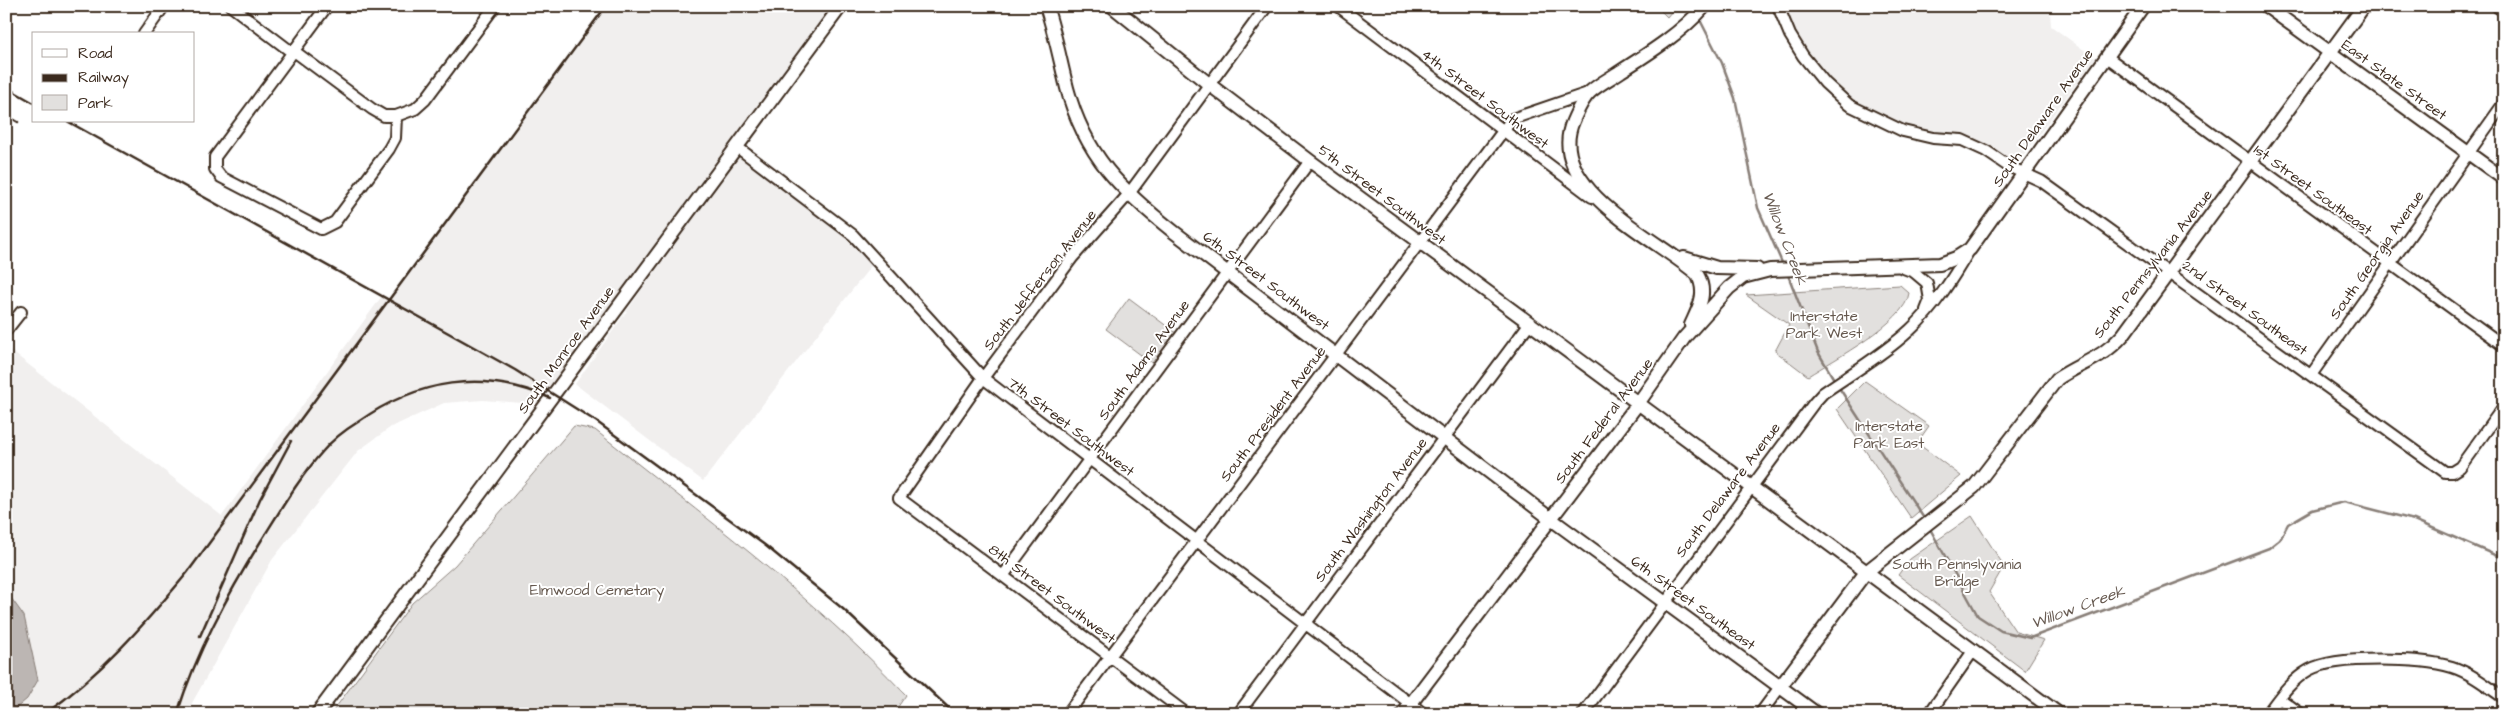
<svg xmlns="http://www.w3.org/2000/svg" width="2510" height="720" font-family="'Architects Daughter',sans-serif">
	<rect width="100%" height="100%" fill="#fff"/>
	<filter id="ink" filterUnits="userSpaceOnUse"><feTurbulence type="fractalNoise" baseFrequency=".02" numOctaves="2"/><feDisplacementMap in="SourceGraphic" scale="10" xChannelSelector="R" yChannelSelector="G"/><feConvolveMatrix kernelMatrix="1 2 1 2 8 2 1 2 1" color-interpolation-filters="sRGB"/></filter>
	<g filter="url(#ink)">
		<path fill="#f1efee" d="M606,6H833L555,385L537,404L483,400L444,403L391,427L358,451L272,560L192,703L189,714H6V347L222,516L382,296L389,299Z
			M1779,6H2041L2050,12L2051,26L2095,58L2016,166L1986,151L1933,138L1849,105L1803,56Z
			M737,156L843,233L874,262L703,481L575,384Z"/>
		<path fill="#e2e0de" stroke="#8e857e" d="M1656,6H1676L1667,17Z
			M1900,285L1909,293C1906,322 1833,360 1808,376L1775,351L1789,325L1746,295Z
			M1129,298L1180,336L1157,367L1106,329Z
			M1865,381L1929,426L1917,443L1961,476L1911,518L1837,409Z
			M574,426L595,430C702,515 812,596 906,695L893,714H331L412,603L455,565Z
			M1972,516L2004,566L1989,592L2016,632L2044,640L2025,671L1898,575L1910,559Z"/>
		<path fill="#bcb6b3" stroke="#887e77" d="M6,591L24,616L38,680L27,699L9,714H6Z"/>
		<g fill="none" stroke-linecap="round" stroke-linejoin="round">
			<path stroke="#887e77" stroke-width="2.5" d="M1699,18L1722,63L1735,98L1758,208L1783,265
				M1788,275L1818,352L1835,381
				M1838,386L1925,520
				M1929,527L1978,616L2001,631L2030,638L2269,548L2280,539L2288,524L2312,510L2344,502L2414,520L2504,559"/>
			<defs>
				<path id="minor" d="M231,6L293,53
					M327,6L215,157V169L221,177L321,229L335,222L389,149L395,138L396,116L415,109L425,100L495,6
					M1338,6L1592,197
					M1778,6L1790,35L1803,56L1825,83L1849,105L1903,131L1933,138L1962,140L1986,151L2008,166L2041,181L2445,472H2452L2460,467L2504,406
					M144,34L164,6
					M294,51L372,109L384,116H396
					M2107,57L2504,346
					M737,147L853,235L983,378L1424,714
					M1901,267L1914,272L1927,283L1930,300L1926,310
					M6,331L21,312
					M2311,375L2504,103
					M1003,576L1310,161
					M2279,698L2301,714
					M1067,714L1512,119L1588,93
					M1187,714L899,498L983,378L1072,258L1128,195L1267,6
					M1238,714L1529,324
					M1583,714L1814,403L1823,393C1852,373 1884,354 1910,330C1935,307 1953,278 1970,249
					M1760,714L1780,687
					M1929,714L1973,651
					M2267,714C2279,698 2291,680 2309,670C2336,655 2422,658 2452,667C2471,673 2487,686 2504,698"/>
				<path id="major" d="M1046,6C1055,33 1060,60 1067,88C1085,156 1121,190 1174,232L1551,519L1817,714
					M1112,6L1210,85L1310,161L2059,714
					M2266,6L2504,179
					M2498,6L2504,10
					M1684,258L1717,268L1757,269
					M1691,325C1699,307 1708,293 1697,274C1658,239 1544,188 1573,121C1577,112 1582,99 1590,92C1599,84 1611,78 1621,71C1651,52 1681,33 1705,6
					M1780,687L1866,572L1974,487L2057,379C2082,362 2102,359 2123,335L2364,6
					M317,714L841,6
					M1403,714L1637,405L1684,338L1729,288L1743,277L1770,270L1940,264L1956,258L1970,249L2143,6"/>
			</defs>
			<use href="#minor" stroke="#3b2a1e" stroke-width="14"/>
			<use href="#major" stroke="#3b2a1e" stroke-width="16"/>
			<use href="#minor" stroke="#fff" stroke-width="10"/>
			<use href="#major" stroke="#fff" stroke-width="12"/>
			<path stroke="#3b2a1e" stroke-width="2.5" d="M6,87L34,103
				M6,115L18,122
				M67,121L515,370L597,422L766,546L843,609L955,714
				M200,636L260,499L291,441
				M45,714C100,675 144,625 187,573L606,6
				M177,714C197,651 227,596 261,541C280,511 299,478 323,451C333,439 345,430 358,422C417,380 483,369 550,398"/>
		</g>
	</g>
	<g text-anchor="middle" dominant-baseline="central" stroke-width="4" stroke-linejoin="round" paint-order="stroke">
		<g font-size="15" fill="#3b2a1e" stroke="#fff">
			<text transform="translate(2394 80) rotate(36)">East State Street</text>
			<text transform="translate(1485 99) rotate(37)">4th Street Southwest</text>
			<text transform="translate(2043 118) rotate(-55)">South Delaware Avenue</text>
			<text transform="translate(2313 190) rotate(36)">1st Street Southeast</text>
			<text transform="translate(1382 195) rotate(37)">5th Street Southwest</text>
			<text transform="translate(2377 255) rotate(-55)">South Georgia Avenue</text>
			<text transform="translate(2153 264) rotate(-52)">South Pennsylvania Avenue</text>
			<text transform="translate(1040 280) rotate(-52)">South Jefferson Avenue</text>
			<text transform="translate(1266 281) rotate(37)">6th Street Southwest</text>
			<text transform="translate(2245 308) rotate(36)">2nd Street Southeast</text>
			<text transform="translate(566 350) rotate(-54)">South Monroe Avenue</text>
			<text transform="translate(1144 360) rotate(-54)">South Adams Avenue</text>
			<text transform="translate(1273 414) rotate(-53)">South President Avenue</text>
			<text transform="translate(1604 421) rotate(-53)">South Federal Avenue</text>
			<text transform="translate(1071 427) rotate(37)">7th Street Southwest</text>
			<text transform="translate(1728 490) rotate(-53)">South Delaware Avenue</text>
			<text transform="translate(1371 510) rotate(-53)">South Washington Avenue</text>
			<text transform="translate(1052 594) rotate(37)">8th Street Southwest</text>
			<text transform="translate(1693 603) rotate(36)">6th Street Southeast</text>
		</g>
		<g font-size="15" fill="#65584e" stroke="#fff">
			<text x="1824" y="316">Interstate<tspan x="1824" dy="17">Park West</tspan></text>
			<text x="1889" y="426">Interstate<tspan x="1889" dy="17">Park East</tspan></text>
			<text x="1957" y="564">South Pennslyvania<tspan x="1957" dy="17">Bridge</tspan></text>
			<text x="597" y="590">Elmwood Cemetary</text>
		</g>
		<g font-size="16" font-style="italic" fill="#685b52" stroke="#fff">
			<text transform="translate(1785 238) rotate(69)">Willow Creek</text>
			<text transform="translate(2078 607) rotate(-20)">Willow Creek</text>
		</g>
	</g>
	<rect width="2510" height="720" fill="none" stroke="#fff" stroke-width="25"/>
	<rect x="12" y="12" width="2485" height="695" fill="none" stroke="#3b2a1e" stroke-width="2" filter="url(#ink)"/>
	<rect x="32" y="32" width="162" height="90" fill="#ffffff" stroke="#b1aaa5"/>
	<rect x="42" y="49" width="25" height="8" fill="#ffffff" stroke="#b1aaa5"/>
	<text x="78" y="58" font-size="15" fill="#3b2a1e">Road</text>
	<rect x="42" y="74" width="25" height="8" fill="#3b2a1e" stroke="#b1aaa5"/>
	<text x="78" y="82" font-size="15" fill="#3b2a1e">Railway</text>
	<rect x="42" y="95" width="25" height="15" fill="#e2e0de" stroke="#b1aaa5"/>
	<text x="78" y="108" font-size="15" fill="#3b2a1e">Park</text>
</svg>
